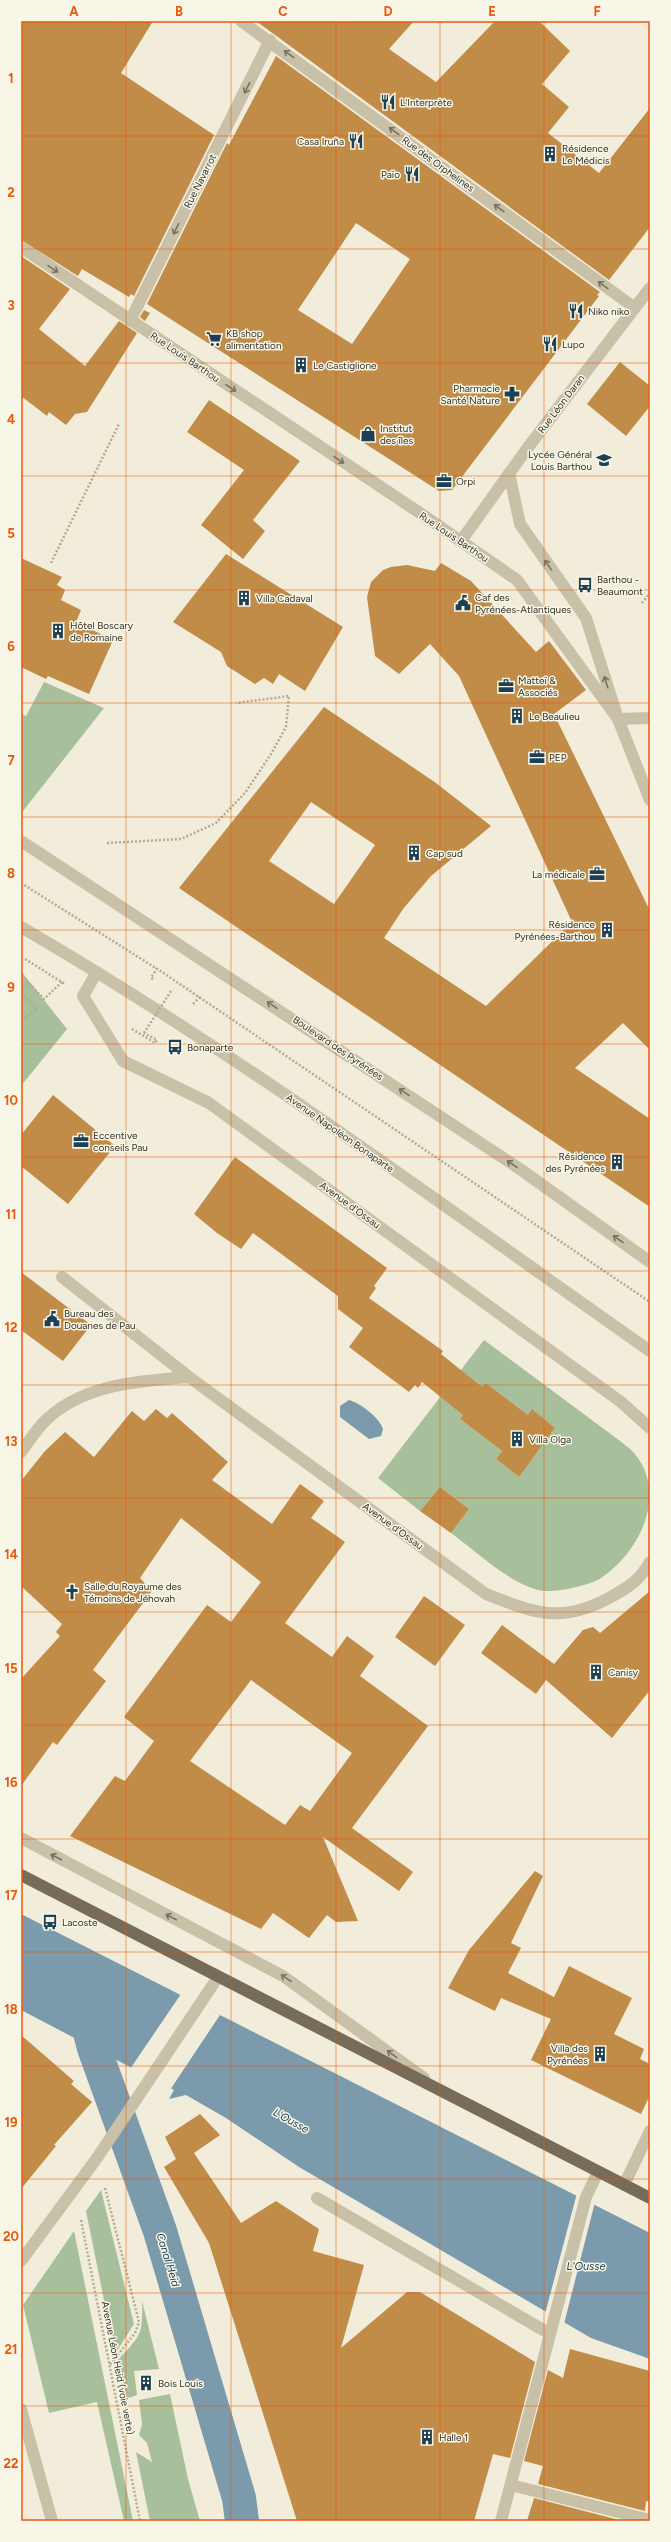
<svg xmlns="http://www.w3.org/2000/svg" width="671" height="2542" font-family="Figtree,sans-serif">
	<rect width="100%" height="100%" fill="#f1edda"/>
	<path fill="#a8bf9b" fill-rule="evenodd" d="M44,682L104,708L23,811L21,810V714L26,716Z
		M21,971L67,1029L21,1086Z
		M484,1340L616,1438C622,1443 629,1447 634,1453C669,1494 639,1553 601,1578C591,1585 558,1592 545,1591C515,1589 476,1551 451,1533L469,1509L440,1487L420,1511L378,1478ZM486,1383L528,1415L533,1410L555,1428L519,1477L496,1459L502,1451L460,1419Z
		M101,2190L134,2324L115,2354L86,2211Z
		M74,2231L133,2521H124L97,2402L49,2413L23,2305Z
		M142,2301L159,2369L134,2371L137,2395L126,2399L118,2360C141,2335 143,2335 142,2301Z
		M170,2394L188,2479L200,2521H150L136,2452L152,2462L147,2443L139,2435L142,2424L139,2400Z"/>
	<path fill="#7b9bac" d="M349,1400C360,1403 380,1418 383,1429L381,1436L369,1439L340,1417V1406Z
		M21,1914L650,2233V2359L591,2338L299,2167L226,2118L186,2095L169,2099L174,2090L21,2010Z"/>
	<path fill="#f1edda" d="M181,1994L220,2015L170,2090L130,2069Z
		M577,2193L595,2202L564,2324L545,2314Z"/>
	<g fill="none" stroke-linecap="round" stroke-linejoin="round">
		<path stroke="#7b9bac" stroke-width="34" d="M82,2002L94,2048L160,2231L239,2498L242,2521"/>
	</g>
	<path fill="#c18b48" fill-rule="evenodd" d="M21,21H153L121,73L214,135L134,296L131,294L129,297L82,269L78,276L21,240Z
		M256,21H414L389,49L436,82L495,21H539L570,51L542,84L569,107L548,133L599,173L650,108V227L609,280Z
		M276,56L600,292L597,295L599,296L452,490L439,491L147,304L227,143L229,145ZM356,223L410,259L352,344L298,310Z
		M21,256L70,289L39,329L85,366L119,321L137,333L87,412L75,414L66,425L49,412L47,416L21,396Z
		M144,310L150,313L145,321L140,317Z
		M620,362L650,386V406L626,436L587,404Z
		M209,400L300,461L253,520L265,531L243,559L201,525L244,470L187,432Z
		M226,554L343,627L305,691L279,674L273,684L264,678L255,684L227,666L221,652L173,622Z
		M21,558L62,577L57,585L65,590L61,600L81,610L76,622L113,640L89,694L48,676L46,679L21,667Z
		M441,563L471,581L536,652L549,641L586,690L554,714L650,911V1050L623,1023L575,1068L650,1119V1207L179,888L324,707L436,783L491,826L431,876L403,909L384,938L486,1006L572,922L459,676L430,644L399,674L375,656L367,597L371,582L383,570L391,567L407,565L435,571ZM311,802L375,845L334,904L269,861Z
		M53,1095L115,1146L68,1204L21,1166V1135Z
		M235,1157L387,1268L374,1286L376,1288L369,1298L443,1351L441,1354L482,1387L486,1383L528,1415L532,1409L555,1428L519,1477L496,1459L502,1451L460,1419L463,1415L422,1382L418,1388L415,1385L409,1392L349,1347L363,1328L338,1309V1296L253,1233L241,1249L217,1233L194,1214Z
		M21,1272L91,1325L63,1361L21,1330Z
		M156,1409L167,1418L172,1413L228,1462L212,1480L272,1524L300,1484L324,1501L311,1518L345,1542L285,1623L332,1657L347,1636L374,1656L360,1676L428,1726L352,1828L413,1872L399,1891L323,1837L358,1921L336,1922L327,1915L309,1938L273,1913L261,1929L70,1836L115,1776L125,1781L154,1741L124,1717L207,1605L231,1622L261,1582L181,1518L140,1578L152,1591L93,1670L106,1681L57,1745L53,1742L21,1786V1679L60,1636L56,1632L62,1624L21,1586V1481L45,1451L65,1432L94,1457L132,1411L144,1421ZM251,1680L352,1753L310,1811L300,1805L285,1825L190,1761Z
		M440,1487L469,1509L451,1533L420,1511Z
		M650,1591V1690L612,1738L546,1680L536,1694L481,1653L502,1625L554,1664L583,1630L593,1627L600,1633Z
		M424,1596L465,1625L435,1666L395,1637Z
		M535,1871L543,1876L511,1943L521,1948L508,1973L554,1997L569,1966L632,1998L614,2034L644,2049L640,2059L650,2064V2095L641,2114L531,2060L551,2019L501,1998L495,2011L448,1988L469,1950Z
		M21,2035L74,2081L71,2084L92,2102L54,2145L56,2146L21,2189Z
		M200,2114L220,2135L194,2153L241,2223L276,2201L319,2229L313,2251L364,2265L341,2348L407,2292H420L535,2362L510,2458L493,2454L474,2521H297L209,2243L164,2167L176,2159L165,2137Z
		M570,2349L650,2371V2502L646,2501L645,2511L538,2484L543,2466L524,2461L548,2370L563,2378Z
		M534,2498L623,2521H527Z"/>
	<g fill="none" stroke-linecap="round" stroke-linejoin="round">
		<path stroke="#b4ab91" stroke-width="2.5" stroke-dasharray="2 2" stroke-linecap="butt" d="M51,563L119,424
			M642,603L650,593
			M107,843L181,839L216,823L245,793L271,754L286,727L289,696L236,703
			M21,883L162,972L650,1302
			M25,959L65,984
			M153,979L151,978L157,968
			M21,989L28,982L44,999L62,982
			M21,993L37,1009L21,1020
			M193,1004L200,997
			M132,1029L155,1043L157,1040L144,1033
			M105,2188L139,2322L135,2333L109,2366
			M81,2220L140,2521"/>
		<path stroke="#c8c0a7" stroke-width="12" d="M241,21L635,308
			M21,247L426,517L517,580L618,719
			M130,321L270,40
			M509,473L520,524L586,618L618,719L650,800
			M461,541L526,450L650,288
			M618,719L650,718
			M21,841L520,1169L650,1262
			M21,927C240,1054 443,1206 650,1351
			M97,972L83,996L123,1061L209,1103L621,1402L650,1428
			M62,1277L189,1377
			M21,1452C28,1442 35,1432 43,1423C80,1384 139,1381 189,1377L486,1594C534,1613 561,1624 609,1598C629,1587 639,1581 650,1562
			M21,1838L283,1976L424,2078
			M624,2185L650,2131
			M317,2198L550,2334
			M21,2261L97,2158L218,1977
			M21,2409L52,2521
			M511,2485L650,2520
			M501,2521L586,2197L598,2172"/>
		<path stroke="#766c59" stroke-width="12" d="M21,1875L650,2198"/>
		<path stroke="#b4ab91" stroke-width="2.5" stroke-dasharray="2 2" stroke-linecap="butt" d="M144,1033L171,991"/>
	</g>
	<defs><path id="oneway-shaft" d="M-6 0H5M1.5-3L5.5 0L1.5 3" fill="none" stroke-width="1.6" stroke-linecap="round" stroke-linejoin="round"/></defs>
	<g stroke="#777161">
		<use href="#oneway-shaft" transform="translate(289 54) rotate(-144)"/>
		<use href="#oneway-shaft" transform="translate(247 88) rotate(117)"/>
		<use href="#oneway-shaft" transform="translate(394 131) rotate(-144)"/>
		<use href="#oneway-shaft" transform="translate(499 208) rotate(-144)"/>
		<use href="#oneway-shaft" transform="translate(176 229) rotate(117)"/>
		<use href="#oneway-shaft" transform="translate(53 269) rotate(34)"/>
		<use href="#oneway-shaft" transform="translate(603 285) rotate(-144)"/>
		<use href="#oneway-shaft" transform="translate(231 388) rotate(34)"/>
		<use href="#oneway-shaft" transform="translate(339 460) rotate(34)"/>
		<use href="#oneway-shaft" transform="translate(548 565) rotate(-125)"/>
		<use href="#oneway-shaft" transform="translate(606 682) rotate(-108)"/>
		<use href="#oneway-shaft" transform="translate(272 1005) rotate(-146)"/>
		<use href="#oneway-shaft" transform="translate(404 1092) rotate(-146)"/>
		<use href="#oneway-shaft" transform="translate(512 1164) rotate(-146)"/>
		<use href="#oneway-shaft" transform="translate(618 1239) rotate(-145)"/>
		<use href="#oneway-shaft" transform="translate(56 1857) rotate(-152)"/>
		<use href="#oneway-shaft" transform="translate(171 1917) rotate(-152)"/>
		<use href="#oneway-shaft" transform="translate(286 1978) rotate(-146)"/>
		<use href="#oneway-shaft" transform="translate(392 2054) rotate(-144)"/>
	</g>
	<path fill="none" stroke="#e8590c" stroke-width="1" stroke-opacity="0.55" d="M126,21V2521M231,21V2521M336,21V2521M440,21V2521M544,21V2521M21,136H650M21,249H650M21,363H650M21,476H650M21,590H650M21,703H650M21,817H650M21,930H650M21,1044H650M21,1157H650M21,1271H650M21,1385H650M21,1498H650M21,1612H650M21,1725H650M21,1839H650M21,1952H650M21,2066H650M21,2179H650M21,2293H650M21,2406H650"/>
	<defs>
		<symbol id="restaurant-bare" viewBox="-9 -9 18 18"><path d="M-5-6h1v4h1v-4h1v4h1v-4h1v5L-1.5 .5V6h-2V.5L-5-1ZM5-6V6H3V1.5H1.5Q1.5-4 5-6Z" fill="#1e4055" stroke="#f8f6e7" stroke-width="2.5" paint-order="stroke"/></symbol>
		<symbol id="building-bare" viewBox="-9 -9 18 18"><path d="M-4-6H4V6H1V3H-1V6H-4ZM-2.5-4.3h1.7v1.8h-1.7ZM.8-4.3h1.7v1.8H.8ZM-2.5-1h1.7V.8h-1.7ZM.8-1h1.7V.8H.8Z" fill="#1e4055" stroke="#f8f6e7" stroke-width="2.5" paint-order="stroke"/></symbol>
		<symbol id="supermarket-bare" viewBox="-9 -9 18 18"><path d="M-6-5.5h2.5l.6 2H6L4.5 2H-2.5L-4.4-4H-6ZM-1.5 3.2a1.3 1.3 0 1 0 .1 0ZM3 3.2a1.3 1.3 0 1 0 .1 0Z" fill="#1e4055" stroke="#f8f6e7" stroke-width="2.5" paint-order="stroke"/></symbol>
		<symbol id="pharmacy-bare" viewBox="-9 -9 18 18"><path d="M-2-6h4v4h4v4h-4v4h-4v-4h-4v-4h4Z" fill="#1e4055" stroke="#f8f6e7" stroke-width="2.5" paint-order="stroke"/></symbol>
		<symbol id="shop-bare" viewBox="-9 -9 18 18"><path d="M-5-2.5h2.3a2.7 3.5 0 0 1 5.4 0H5L5.5 6h-11ZM-1.5-2.5h3a1.5 2.3 0 0 0-3 0Z" fill="#1e4055" stroke="#f8f6e7" stroke-width="2.5" paint-order="stroke"/></symbol>
		<symbol id="school-bare" viewBox="-9 -9 18 18"><path d="M0-5L7-2L0 1L-7-2ZM-4 1L0 2.5L4 1V4Q0 6-4 4Z" fill="#1e4055" stroke="#f8f6e7" stroke-width="2.5" paint-order="stroke"/></symbol>
		<symbol id="office-bare" viewBox="-9 -9 18 18"><path d="M-6-3h4V-5.5h4V-3h4V5H-6ZM-1-4.5V-3h2v-1.5ZM-6 0V1H6V0Z" fill="#1e4055" stroke="#f8f6e7" stroke-width="2.5" paint-order="stroke"/></symbol>
		<symbol id="bus-bare" viewBox="-9 -9 18 18"><path d="M-5-6H5V4H4V6H2V4H-2V6H-4V4H-5ZM-3.5-4V0h7V-4ZM-3.5 1.2v1.5H-2V1.2ZM2 1.2v1.5H3.5V1.2Z" fill="#1e4055" stroke="#f8f6e7" stroke-width="2.5" paint-order="stroke"/></symbol>
		<symbol id="civic-bare" viewBox="-9 -9 18 18"><path d="M-.6-6.5H3V-4.5H.6V-3L4-1V1h2V6H-6V1h2V-1L-.6-3ZM-1.2 2.5V6h2.4V2.5Z" fill="#1e4055" stroke="#f8f6e7" stroke-width="2.5" paint-order="stroke"/></symbol>
		<symbol id="church-bare" viewBox="-9 -9 18 18"><path d="M-1.2-6h2.4v3.5h3.3v2.4h-3.3V6h-2.4V-.1h-3.3v-2.4h3.3Z" fill="#1e4055" stroke="#f8f6e7" stroke-width="2.5" paint-order="stroke"/></symbol>
	</defs>
	<g fill-rule="evenodd">
		<use href="#restaurant-bare" x="377" y="91" width="22" height="22"/>
		<use href="#restaurant-bare" x="345" y="130" width="22" height="22"/>
		<use href="#building-bare" x="539" y="143" width="22" height="22"/>
		<use href="#restaurant-bare" x="401" y="163" width="22" height="22"/>
		<use href="#restaurant-bare" x="565" y="300" width="22" height="22"/>
		<use href="#supermarket-bare" x="203" y="328" width="22" height="22"/>
		<use href="#restaurant-bare" x="539" y="333" width="22" height="22"/>
		<use href="#building-bare" x="290" y="354" width="22" height="22"/>
		<use href="#pharmacy-bare" x="501" y="383" width="22" height="22"/>
		<use href="#shop-bare" x="357" y="423" width="22" height="22"/>
		<use href="#school-bare" x="593" y="449" width="22" height="22"/>
		<use href="#office-bare" x="433" y="470" width="22" height="22"/>
		<use href="#bus-bare" x="574" y="574" width="22" height="22"/>
		<use href="#building-bare" x="233" y="587" width="22" height="22"/>
		<use href="#civic-bare" x="452" y="592" width="22" height="22"/>
		<use href="#building-bare" x="47" y="620" width="22" height="22"/>
		<use href="#office-bare" x="495" y="675" width="22" height="22"/>
		<use href="#building-bare" x="506" y="705" width="22" height="22"/>
		<use href="#office-bare" x="526" y="746" width="22" height="22"/>
		<use href="#building-bare" x="403" y="842" width="22" height="22"/>
		<use href="#office-bare" x="586" y="863" width="22" height="22"/>
		<use href="#building-bare" x="596" y="919" width="22" height="22"/>
		<use href="#bus-bare" x="164" y="1036" width="22" height="22"/>
		<use href="#office-bare" x="70" y="1130" width="22" height="22"/>
		<use href="#building-bare" x="606" y="1151" width="22" height="22"/>
		<use href="#civic-bare" x="41" y="1308" width="22" height="22"/>
		<use href="#building-bare" x="506" y="1428" width="22" height="22"/>
		<use href="#church-bare" x="61" y="1581" width="22" height="22"/>
		<use href="#building-bare" x="585" y="1661" width="22" height="22"/>
		<use href="#bus-bare" x="39" y="1911" width="22" height="22"/>
		<use href="#building-bare" x="589" y="2043" width="22" height="22"/>
		<use href="#building-bare" x="135" y="2372" width="22" height="22"/>
		<use href="#building-bare" x="416" y="2426" width="22" height="22"/>
	</g>
	<g text-anchor="middle" dominant-baseline="central" stroke-width="3" stroke-linejoin="round" paint-order="stroke">
		<g font-size="10" fill="#353027" stroke="#f8f6e7" text-anchor="start">
			<text x="400" y="102">L'Interprète</text>
			<text x="344" y="141" text-anchor="end">Casa Iruña</text>
			<text x="562" y="148">Résidence<tspan x="562" dy="12">Le Médicis</tspan></text>
			<text x="400" y="174" text-anchor="end">Païo</text>
			<text x="588" y="311">Niko niko</text>
			<text x="226" y="333">KB shop<tspan x="226" dy="12">alimentation</tspan></text>
			<text x="562" y="344">Lupo</text>
			<text x="313" y="365">Le Castiglione</text>
			<text x="500" y="388" text-anchor="end">Pharmacie<tspan x="500" dy="12">Santé Nature</tspan></text>
			<text x="380" y="428">Institut<tspan x="380" dy="12">des îles</tspan></text>
			<text x="592" y="454" text-anchor="end">Lycée Général<tspan x="592" dy="12">Louis Barthou</tspan></text>
			<text x="456" y="481">Orpi</text>
			<text x="597" y="579">Barthou -<tspan x="597" dy="12">Beaumont</tspan></text>
			<text x="475" y="597">Caf des<tspan x="475" dy="12">Pyrénées-Atlantiques</tspan></text>
			<text x="256" y="598">Villa Cadaval</text>
			<text x="70" y="625">Hôtel Boscary<tspan x="70" dy="12">de Romaine</tspan></text>
			<text x="518" y="680">Matteï &amp;<tspan x="518" dy="12">Associés</tspan></text>
			<text x="529" y="716">Le Beaulieu</text>
			<text x="549" y="757">PEP</text>
			<text x="426" y="853">Cap sud</text>
			<text x="585" y="874" text-anchor="end">La médicale</text>
			<text x="595" y="924" text-anchor="end">Résidence<tspan x="595" dy="12">Pyrénées-Barthou</tspan></text>
			<text x="187" y="1047">Bonaparte</text>
			<text x="93" y="1135">Eccentive<tspan x="93" dy="12">conseils Pau</tspan></text>
			<text x="605" y="1156" text-anchor="end">Résidence<tspan x="605" dy="12">des Pyrénées</tspan></text>
			<text x="64" y="1313">Bureau des<tspan x="64" dy="12">Douanes de Pau</tspan></text>
			<text x="529" y="1439">Villa Olga</text>
			<text x="84" y="1586">Salle du Royaume des<tspan x="84" dy="12">Témoins de Jéhovah</tspan></text>
			<text x="608" y="1672">Canisy</text>
			<text x="62" y="1922">Lacoste</text>
			<text x="588" y="2048" text-anchor="end">Villa des<tspan x="588" dy="12">Pyrénées</tspan></text>
			<text x="158" y="2383">Bois Louis</text>
			<text x="439" y="2437">Halle 1</text>
		</g>
		<g font-size="10" fill="#353027" stroke="#f8f6e7">
			<text transform="translate(438 164) rotate(36)">Rue des Orphelines</text>
			<text transform="translate(200 181) rotate(-63)">Rue Navarrot</text>
			<text transform="translate(185 357) rotate(34)">Rue Louis Barthou</text>
			<text transform="translate(561 404) rotate(-53)">Rue Léon Daran</text>
			<text transform="translate(454 537) rotate(34)">Rue Louis Barthou</text>
			<text transform="translate(338 1048) rotate(34)">Boulevard des Pyrénées</text>
			<text transform="translate(340 1133) rotate(35)">Avenue Napoléon Bonaparte</text>
			<text transform="translate(350 1205) rotate(36)">Avenue d'Ossau</text>
			<text transform="translate(393 1526) rotate(36)">Avenue d'Ossau</text>
			<text transform="translate(118 2368) rotate(79)">Avenue Léon Heid (voie verte)</text>
		</g>
		<g font-size="11" font-style="italic" fill="#1e4055" stroke="#f8f6e7">
			<text transform="translate(291 2121) rotate(29)">L'Ousse</text>
			<text transform="translate(168 2260) rotate(73)">Canal Heïd</text>
			<text x="586" y="2266">L'Ousse</text>
		</g>
	</g>
	<rect width="671" height="2542" fill="none" stroke="#f8f6e7" stroke-width="44"/>
	<rect x="22" y="22" width="627" height="2498" fill="none" stroke="#e8590c" stroke-width="1.5"/>
	<g font-size="13" text-anchor="middle" font-weight="bold" fill="#e8590c">
		<text x="74" y="16">A</text>
		<text x="179" y="16">B</text>
		<text x="283" y="16">C</text>
		<text x="388" y="16">D</text>
		<text x="492" y="16">E</text>
		<text x="597" y="16">F</text>
		<text x="11" y="83">1</text>
		<text x="11" y="197">2</text>
		<text x="11" y="310">3</text>
		<text x="11" y="424">4</text>
		<text x="11" y="538">5</text>
		<text x="11" y="651">6</text>
		<text x="11" y="765">7</text>
		<text x="11" y="878">8</text>
		<text x="11" y="992">9</text>
		<text x="11" y="1105">10</text>
		<text x="11" y="1219">11</text>
		<text x="11" y="1332">12</text>
		<text x="11" y="1446">13</text>
		<text x="11" y="1559">14</text>
		<text x="11" y="1673">15</text>
		<text x="11" y="1787">16</text>
		<text x="11" y="1900">17</text>
		<text x="11" y="2014">18</text>
		<text x="11" y="2127">19</text>
		<text x="11" y="2241">20</text>
		<text x="11" y="2354">21</text>
		<text x="11" y="2468">22</text>
	</g>
</svg>
